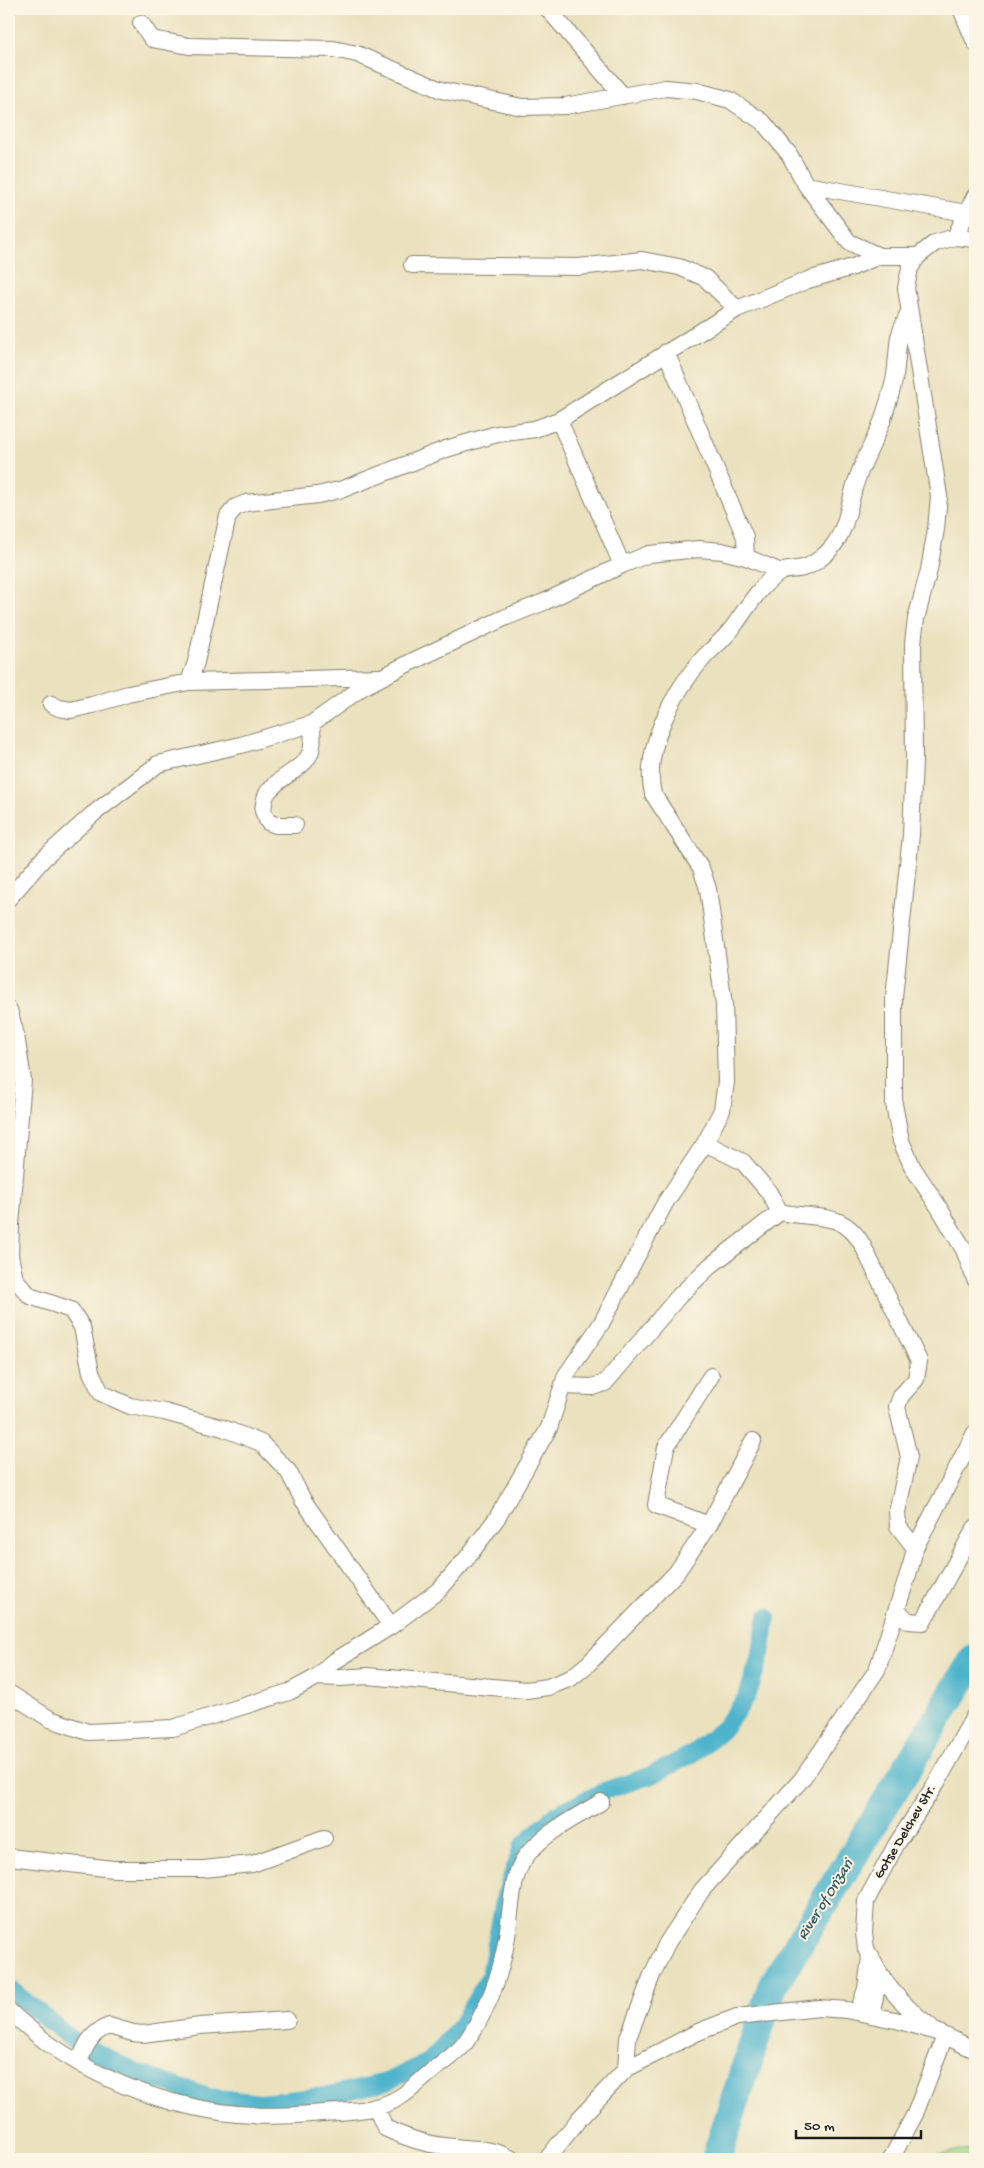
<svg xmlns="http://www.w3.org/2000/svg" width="984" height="2168" font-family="'Gochi Hand',sans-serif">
	<rect width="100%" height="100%" fill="#fcf5e5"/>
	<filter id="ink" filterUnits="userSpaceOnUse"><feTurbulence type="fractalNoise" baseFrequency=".02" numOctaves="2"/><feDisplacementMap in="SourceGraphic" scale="10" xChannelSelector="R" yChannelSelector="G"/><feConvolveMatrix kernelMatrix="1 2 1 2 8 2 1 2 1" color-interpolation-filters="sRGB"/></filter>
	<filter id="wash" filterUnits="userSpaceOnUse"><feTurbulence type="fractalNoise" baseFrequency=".0096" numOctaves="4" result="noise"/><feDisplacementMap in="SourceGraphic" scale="20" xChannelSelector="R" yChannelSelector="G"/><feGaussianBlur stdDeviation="1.12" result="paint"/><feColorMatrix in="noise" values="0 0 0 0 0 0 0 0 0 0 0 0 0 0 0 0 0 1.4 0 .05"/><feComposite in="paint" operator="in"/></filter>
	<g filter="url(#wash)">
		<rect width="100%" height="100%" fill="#eae1be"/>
		<path fill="#9cd385" stroke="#5c7850" d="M975,2148V2159H932L938,2154Z"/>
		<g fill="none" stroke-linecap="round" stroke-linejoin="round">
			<path stroke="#4db4cc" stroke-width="18" d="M9,1988L74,2041L137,2073L208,2097L260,2103L325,2096L386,2082L430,2061L461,2025L490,1976L505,1896L523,1845L556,1814L607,1790L652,1775L692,1754L724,1728L747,1697L761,1653L767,1617"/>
			<path stroke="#4db4cc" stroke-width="30" d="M716,2159L772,1987L975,1658"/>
		</g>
	</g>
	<g filter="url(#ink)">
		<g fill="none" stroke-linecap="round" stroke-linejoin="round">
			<defs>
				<path id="minor" d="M548,9L623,96
					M961,9L975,42
					M141,23L152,39L189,46L333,49L357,54L441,90L522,107L565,106L666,88L697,91L730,100L763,122L789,154L806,185L849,242L879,256H918
					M806,185L966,213
					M955,237L975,196
					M975,239L955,237L935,243L918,256L910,268L906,288L939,496L936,529L929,570L916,619L913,643L914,760L911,835L894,998V1104L901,1141L913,1168L938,1206L964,1250L975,1279
					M412,265L579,267L642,260L679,267L705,278L737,309
					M666,352L745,537L746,557
					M559,420L622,565
					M189,682L196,662L228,516L236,507L246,503L318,495L343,489L446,449L497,434L535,429L559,420L737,309L808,280L853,267L879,256
					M51,704L59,708L71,710L92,705L128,694L189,682L379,677
					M295,825H276L268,822L263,811C264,805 264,797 268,792C290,765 320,770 311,724
					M9,898L43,859L93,814L158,764L241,745L311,724L363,687L411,662L504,618L544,602L622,565L649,554L699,549L722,551L746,557L781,572
					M9,1010L16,1035L23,1080L11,1224L10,1256L15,1279L30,1296L71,1310L82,1327L91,1372L101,1393L130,1406L164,1412L223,1428L261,1443L288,1471L303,1500L391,1626
					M705,1143L743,1162L768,1191L780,1212C815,1220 843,1209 863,1246L919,1361L916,1379L901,1396L897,1407L909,1457L897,1512L898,1526L915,1548
					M563,1386L592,1387L605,1383L679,1296L710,1266L780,1212
					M709,1525L656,1505L666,1447L711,1376
					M897,1610L908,1621L923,1622L975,1528
					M317,1677L341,1678L367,1676L526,1690L548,1687L571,1678L588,1664L676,1573L709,1525L753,1441
					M9,1693L50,1719L88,1732L173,1728L289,1692L317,1677L330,1664L391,1626L439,1590L467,1558L497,1518L549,1428L566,1375L601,1324L665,1203L705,1143L722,1110L726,1082L724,1005L708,889L701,868L653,794C642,748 675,689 705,656C716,645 728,636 736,623C747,608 763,581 781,572C787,569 796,570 803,568C814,565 827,554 833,546C846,530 849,505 855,485C862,462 875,441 883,419C887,405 893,389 895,375C897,362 897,349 899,337C901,329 906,320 909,312
					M9,1857L113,1869H203L252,1864L324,1838
					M880,1974C893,1995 910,2011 930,2026
					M9,2011C22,2022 35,2034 49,2044C125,2097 218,2123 310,2114C339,2111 375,2113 400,2097C411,2090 421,2080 431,2072C442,2063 457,2054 465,2043C488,2010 501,1976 507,1937C511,1913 511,1875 526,1856C546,1831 575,1818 601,1802
					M858,2012L866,1989L870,1957
					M871,2015L880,1974L866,1949L864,1933L866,1901L896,1845L937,1782L975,1715
					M79,2063C85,2046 91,2032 109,2026L133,2033L143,2034L200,2026L287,2020
					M626,2069L628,2038L652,1975L667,1943L702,1890L802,1779L877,1670L911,1565L915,1548L975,1433
					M376,2107L385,2128C404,2137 423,2144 444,2146C468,2149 490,2147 512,2159
					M547,2159L579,2119L626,2069L698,2032L737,2017L819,2008L847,2010L900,2021L937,2032L975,2050
					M891,2159L915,2114L945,2036"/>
			</defs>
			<use href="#minor" stroke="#837e6d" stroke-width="18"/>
			<use href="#minor" stroke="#fff" stroke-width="16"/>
		</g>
	</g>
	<g text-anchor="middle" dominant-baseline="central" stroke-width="4" stroke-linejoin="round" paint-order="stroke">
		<g font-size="14" fill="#1c1c1c" stroke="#fcf5e5">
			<text transform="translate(906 1832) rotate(-59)">Gotse Delchev Str.</text>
		</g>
		<g font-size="15" font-style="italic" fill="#305962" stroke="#fcf5e5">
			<text transform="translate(826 1900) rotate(-58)">River of Orizari</text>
		</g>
	</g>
	<rect width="984" height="2168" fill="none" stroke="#fcf5e5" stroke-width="30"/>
	<path d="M796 2130v8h125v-8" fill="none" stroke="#1c1c1c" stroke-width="2.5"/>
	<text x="804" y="2130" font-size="15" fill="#1c1c1c" stroke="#fcf5e5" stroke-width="4" paint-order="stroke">50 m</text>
</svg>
